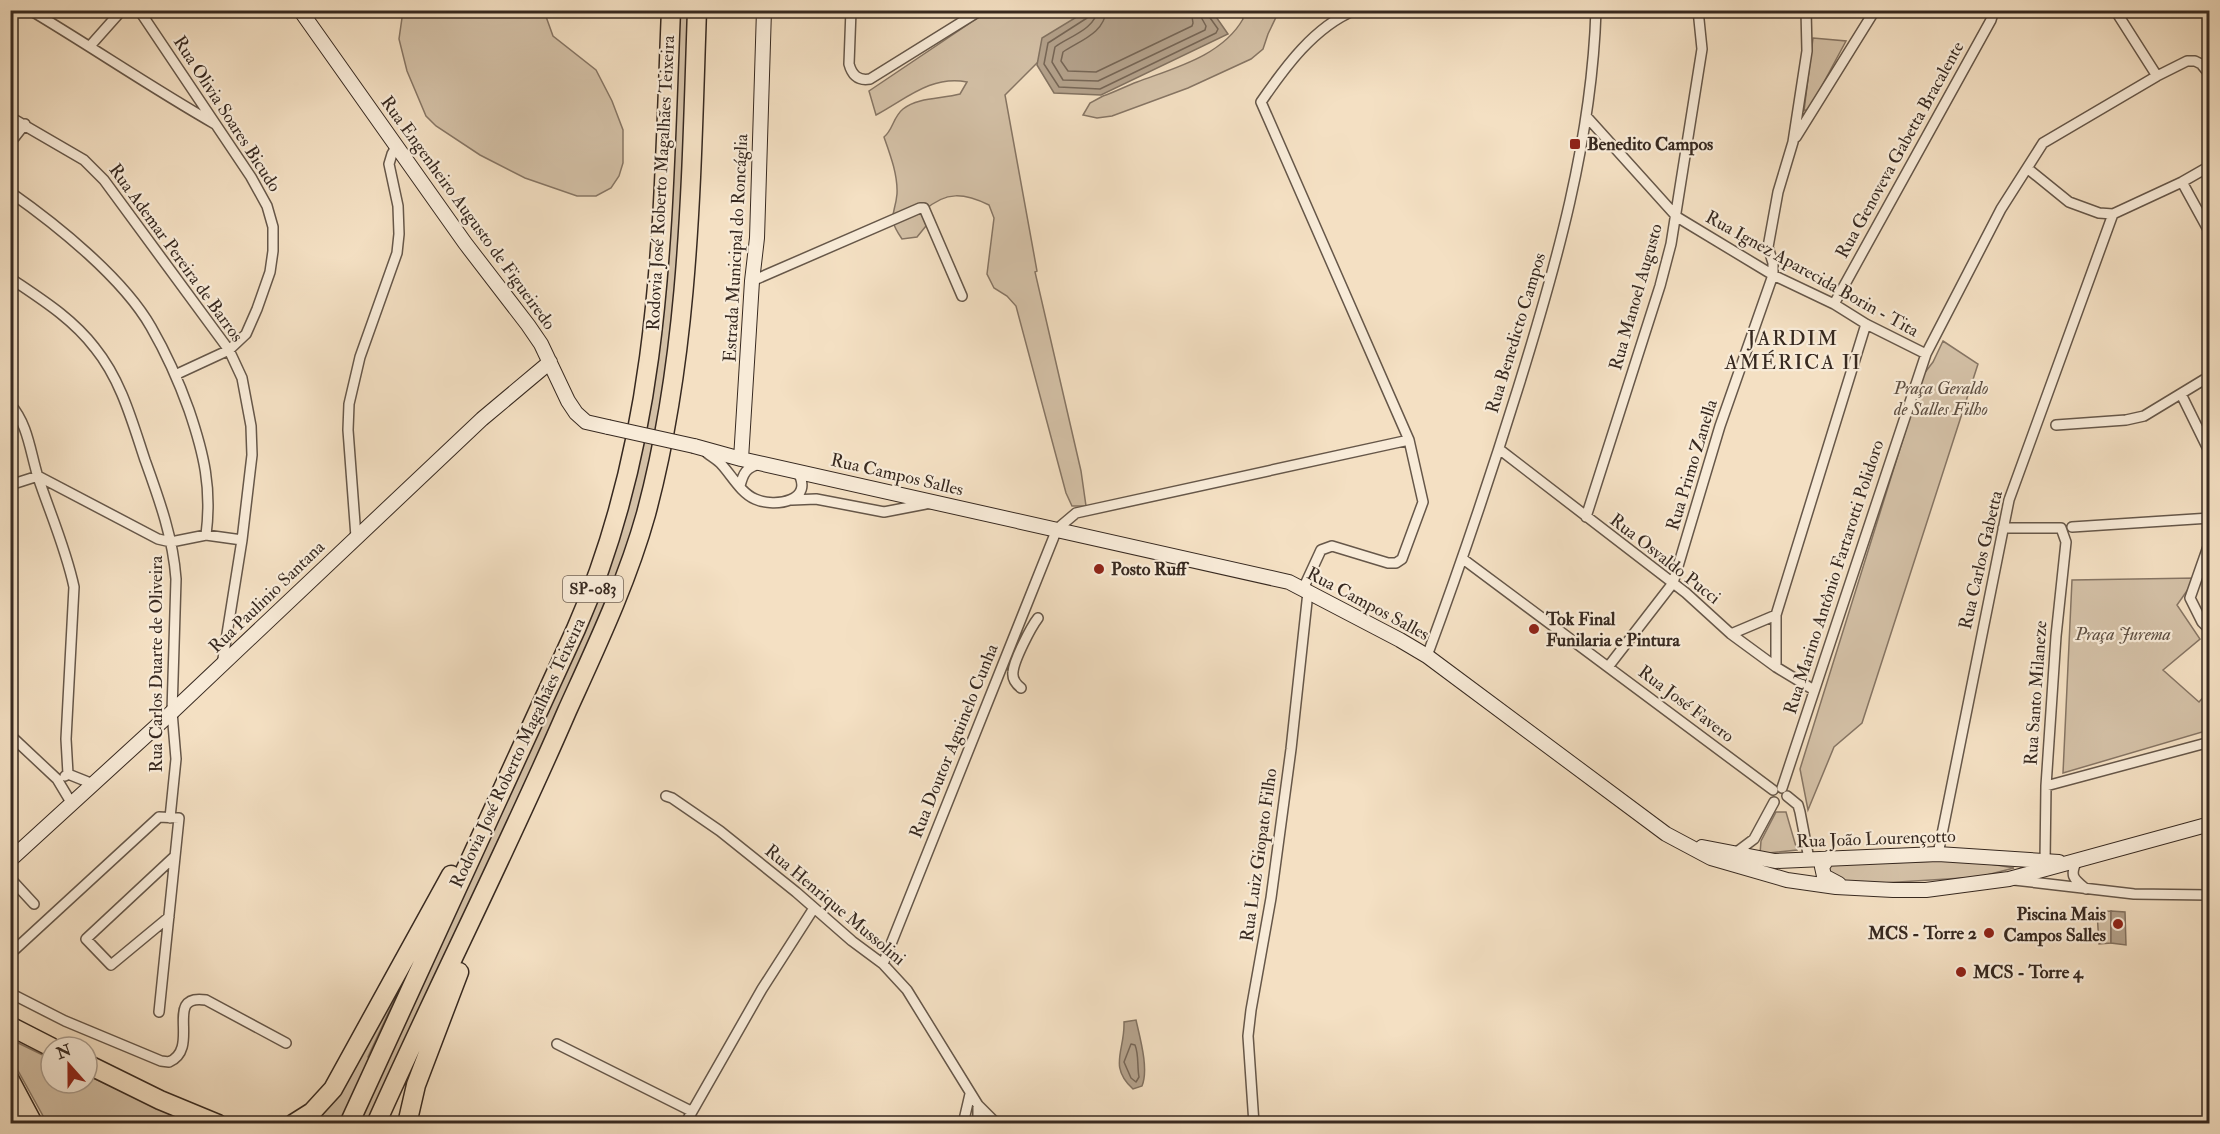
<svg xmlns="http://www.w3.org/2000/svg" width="2220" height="1134" font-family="'IM FELL Double Pica',serif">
	<rect width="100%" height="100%" fill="#f4e0c3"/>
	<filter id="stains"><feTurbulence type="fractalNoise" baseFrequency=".00333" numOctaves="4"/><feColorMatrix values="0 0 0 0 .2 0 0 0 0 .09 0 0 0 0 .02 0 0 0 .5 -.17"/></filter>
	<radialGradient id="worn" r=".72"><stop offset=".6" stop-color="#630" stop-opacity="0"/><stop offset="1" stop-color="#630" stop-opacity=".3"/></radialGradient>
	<path fill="#d4c1a7" stroke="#867564" stroke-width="1.5" d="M403,11H544L553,36L596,70L612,101L623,130V163L619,176L611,188L596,196H577L525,178L480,155L436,126L426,116L407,71L399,39Z
		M675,11H690L680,270L659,426L643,499L607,607L372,1123L356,1124L629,496Z
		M988,11H1155L1051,51L1038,62L1005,95L1037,271L1035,272L1081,471L1086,506H1072L1066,493L1016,306L1007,296L994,288L987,274L994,218L989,205C964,193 946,191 925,210L926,226L917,237L902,239C886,216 895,216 897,194C898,175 890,154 884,137C893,130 893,117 903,109C918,97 942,99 960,94L967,82C931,75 906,99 876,115L869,91Z
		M1241,11H1279L1268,34L1263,49L1251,59L1188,88L1112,116L1097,118L1083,115L1090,103L1103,96C1115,92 1126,86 1137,82C1174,68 1222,56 1243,19Z
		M1813,38L1846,41L1810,108L1804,111Z
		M1943,341L1978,364L1862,723L1834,747L1808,810L1800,769L1923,375L1933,362Z
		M2196,578L2177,605L2200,639L2163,670L2199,702L2209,691V730L2063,773L2072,580Z
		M1776,812H1786L1797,850L1760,854L1761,841Z
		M1967,860L2014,868L1979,877L1850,885L1824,875L1827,865Z
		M2111,911V943L2099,944L2097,912Z
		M399,990L368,1057L372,1059L344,1123L306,1124L392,991Z
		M10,1039L51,1059V1083H87V1075L189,1123H47L11,1058Z"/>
	<path fill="#b4a28c" stroke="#827261" stroke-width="1.5" d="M1088,10L1212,11L1228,34L1101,95L1054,93L1037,65L1042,38Z
		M2111,911L2125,912L2126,945L2111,943Z
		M1136,1020C1140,1038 1149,1069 1142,1086L1133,1089C1108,1066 1125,1051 1124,1022Z"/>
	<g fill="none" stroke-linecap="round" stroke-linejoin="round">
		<path stroke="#766656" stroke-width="1.5" d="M1090,10L1087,18L1048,43L1044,64L1059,87L1100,89L1216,33L1218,29L1208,15V10
			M1097,10C1096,29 1068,37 1055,47L1052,62L1063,80L1098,81L1205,30L1206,26L1201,17L1200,10
			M1106,10C1105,33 1079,41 1063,52L1061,61L1068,71L1096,72L1192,26L1193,23L1191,10
			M1131,1044L1135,1045C1139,1055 1137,1066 1139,1077L1136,1082L1131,1078L1124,1062Z"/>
		<defs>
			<path id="street" d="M30,10C92,47 152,88 215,124
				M139,10L251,177L267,206L273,227V251L270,272L257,309L246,334L229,350L175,375
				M851,10L849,64C852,75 858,81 870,79L981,10
				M2115,10L2157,76
				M90,46L122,10
				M1586,116L1677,217L1773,275L1834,304L1866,324L1926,354
				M10,117L84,160L104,180L229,350L242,378L251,426L252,455L242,540L222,665
				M1796,137L1875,10
				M10,143L25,124
				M2027,168L2069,202L2099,213L2113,214L2182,182L2210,166
				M2182,182L2210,233
				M10,192C57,225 123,278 151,327C166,353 179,382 189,410C204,454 212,488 206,535
				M10,278C41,299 72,318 95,348C121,380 132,421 145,460C159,499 173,537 176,579L172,712L176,759L170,818
				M752,281L920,208H924L962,296
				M1834,304L1991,20L1994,10
				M2181,394L2210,453
				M10,404C28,424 30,451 38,477C50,513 66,549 74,587L66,739L68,774
				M2056,425L2126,420L2144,416L2210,376
				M1499,449L1686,593L1731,634L1776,667L1814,690
				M707,453C712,457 718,460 722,465C732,476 741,493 755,499C775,508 816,501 797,471
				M10,485L38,476L158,539L171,542L206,535L242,540
				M740,486C743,474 746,467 760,464
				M792,500L816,499L884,512L931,503
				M1586,517L1660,286L1671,244L1702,49L1698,10
				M2072,527L2210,518
				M2003,528H2061L2066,542L2056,636L2046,786L2045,861
				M356,537L348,430L349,404L360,357L397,253L399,234L398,206L389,164L392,154L396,147
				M2210,541L2190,598L2202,622L2210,630
				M1463,559L1773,790
				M1303,589L1321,550L1332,546L1388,563H1396L1402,559L1423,502L1409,440
				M1776,615L1866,324
				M1731,634L1776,615V667
				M1427,656C1460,567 1490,478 1518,388C1556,266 1592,140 1596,10
				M1608,667L1673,583L1720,426L1773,275V263L1768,247L1778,192L1793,142L1807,51L1806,10
				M1021,688C1016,684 1012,679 1013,672C1014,660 1031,627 1038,618
				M10,735L57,779L72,804
				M65,776L68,774L93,784
				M2046,786L2210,742
				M1782,788L1926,354L2001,209L2043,143L2157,76L2187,61H2195L2201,64L2210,75
				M666,796L672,798L720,831L796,892L852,941L883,964L907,990L978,1105L997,1124
				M1787,796L1798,805L1800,812L1809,859
				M1734,854L1754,839L1774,802
				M1938,854L2009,500L2113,214
				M2077,861C2069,876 2074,879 2086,889
				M10,878L34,904
				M2014,880L2134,894L2210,895
				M169,917L111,965L86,939L175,856
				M10,954L159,817L179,818L159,1012
				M883,964L1057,529L1076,513L1409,440L1261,102C1285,67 1314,27 1355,10
				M10,993L65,1021L161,1061L169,1062C202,1048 162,993 206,1000L286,1043
				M557,1044L691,1111
				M978,1105V1124
				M685,1124L762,989L814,908
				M963,1124L970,1094
				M1254,1124L1248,1036L1251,1010L1271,898L1291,749L1308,592"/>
			<path id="secondary" d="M300,10L465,243L528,325L541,344L568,401L576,413L586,422L608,427
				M694,446L741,459L1289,582L1400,640L1427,656L1666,834L1711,858L1787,880L1836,887L1893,890H1926L2009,879L2210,824
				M741,459L752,281L757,238L764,10
				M1702,847L1775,861L1938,854L2059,862
				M1828,858L1822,867L1824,876L1839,884
				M10,860L172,712L482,419L550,362"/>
			<path id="primary" d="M10,1077L35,1124
				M10,1106L18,1124"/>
			<path id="highway" d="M10,1026L51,1047
				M87,1064L160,1100L218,1124
				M293,1124L312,1112L333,1089L451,875
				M349,1124L576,629C664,429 662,224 671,10
				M376,1124C438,985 507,850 567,711C596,647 627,582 646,514C690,350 691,179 697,10
				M407,1124L416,1085L459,972"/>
		</defs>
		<use href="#street" stroke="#665749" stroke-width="12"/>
		<use href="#secondary" stroke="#372920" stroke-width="16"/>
		<use href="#primary" stroke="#372920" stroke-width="18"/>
		<use href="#highway" stroke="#372920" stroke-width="21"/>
		<use href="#street" stroke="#f8ebd8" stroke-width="9"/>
		<use href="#secondary" stroke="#f8ebd8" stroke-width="14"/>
		<use href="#primary" stroke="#f4e0c3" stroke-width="15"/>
		<use href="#highway" stroke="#f4e0c3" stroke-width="18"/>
		<defs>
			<path id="secondary-bridge" d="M608,427L694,446"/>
		</defs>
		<use href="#secondary-bridge" stroke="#372920" stroke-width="16" stroke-linecap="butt"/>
		<use href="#secondary-bridge" stroke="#f8ebd8" stroke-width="14"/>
	</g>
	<g fill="#8f2418" stroke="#f8ebd8" stroke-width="2">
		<rect x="1569" y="138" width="12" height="12" rx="3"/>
		<circle cx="1099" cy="569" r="6"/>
		<circle cx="1534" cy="629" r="6"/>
		<circle cx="2118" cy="924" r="6"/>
		<circle cx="1989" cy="933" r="6"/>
		<circle cx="1961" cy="972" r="6"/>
	</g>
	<g text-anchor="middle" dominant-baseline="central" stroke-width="4.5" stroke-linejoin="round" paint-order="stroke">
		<rect fill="#f8ebd8" stroke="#716357" stroke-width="1.5" x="563" y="576" width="60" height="26" rx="4.5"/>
		<g font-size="16" font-weight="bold" fill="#372920">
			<text x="593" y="589">SP-083</text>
		</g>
		<g font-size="18" fill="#372920" stroke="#f8ebd8">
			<text transform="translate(227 114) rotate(57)">Rua Olivia Soares Bicudo</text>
			<text transform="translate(1900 150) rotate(-61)">Rua Genoveva Gabetta Bracalente</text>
			<text transform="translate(661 183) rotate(-87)">Rodovia José Roberto Magalhães Teixeira</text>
			<text transform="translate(468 213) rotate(54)">Rua Engenheiro Augusto de Figueiredo</text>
			<text transform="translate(736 248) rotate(-87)">Estrada Municipal do Roncáglia</text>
			<text transform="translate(176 253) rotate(54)">Rua Ademar Pereira de Barros</text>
			<text transform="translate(1812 274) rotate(29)">Rua Ignez Aparecida Borin - Tita</text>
			<text transform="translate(1636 297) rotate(-74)">Rua Manoel Augusto</text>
			<text transform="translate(1516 333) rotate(-73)">Rua Benedicto Campos</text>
			<text transform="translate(1692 465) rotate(-73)">Rua Primo Zanella</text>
			<text transform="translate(897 475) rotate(13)">Rua Campos Salles</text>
			<text transform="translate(1665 559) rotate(38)">Rua Osvaldo Pucci</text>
			<text transform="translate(1981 560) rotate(-77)">Rua Carlos Gabetta</text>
			<text transform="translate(1834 577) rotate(-72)">Rua Marino Antônio Fartarotti Polidoro</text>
			<text transform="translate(267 597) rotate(-44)">Rua Paulinio Santana</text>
			<text transform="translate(1368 604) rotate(28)">Rua Campos Salles</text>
			<text transform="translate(156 664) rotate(-90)">Rua Carlos Duarte de Oliveira</text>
			<text transform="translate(2036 693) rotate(-86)">Rua Santo Milaneze</text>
			<text transform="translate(1686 704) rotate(37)">Rua José Favero</text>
			<text transform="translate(954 741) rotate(-68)">Rua Doutor Aguinelo Cunha</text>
			<text transform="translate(518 753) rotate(-65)">Rodovia José Roberto Magalhães Teixeira</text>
			<text transform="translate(1876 839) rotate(-2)">Rua João Lourençotto</text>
			<text transform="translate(1259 855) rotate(-82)">Rua Luiz Giopato Filho</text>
			<text transform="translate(835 905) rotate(40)">Rua Henrique Mussolini</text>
		</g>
		<g font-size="18" font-weight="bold" fill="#372920" stroke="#f8ebd8" text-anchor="start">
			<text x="1587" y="144">Benedito Campos</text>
			<text x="1111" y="569">Posto Ruff</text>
			<text x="1546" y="619">Tok Final<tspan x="1546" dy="21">Funilaria e Pintura</tspan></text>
			<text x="2106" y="914" text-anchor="end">Piscina Mais<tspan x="2106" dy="21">Campos Salles</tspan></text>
			<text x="1977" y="933" text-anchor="end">MCS - Torre 2</text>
			<text x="1973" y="972">MCS - Torre 4</text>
		</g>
		<g font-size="18" font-style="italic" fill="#5e4f42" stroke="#f8ebd8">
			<text x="1941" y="388">Praça Geraldo<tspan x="1941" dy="21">de Salles Filho</tspan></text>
			<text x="2123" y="634">Praça Jurema</text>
		</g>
		<g font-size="21" letter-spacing="1.5" fill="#372920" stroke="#f8ebd8">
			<text x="1793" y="338">JARDIM<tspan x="1793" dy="24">AMÉRICA II</tspan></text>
		</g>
	</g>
	<rect width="2220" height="1134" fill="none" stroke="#f4e0c3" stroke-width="36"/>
	<rect x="12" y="12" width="2196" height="1110" fill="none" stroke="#372920" stroke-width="3"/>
	<rect x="18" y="18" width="2184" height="1098" fill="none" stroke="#372920" stroke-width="1.5"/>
	<g transform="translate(69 1065) rotate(339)"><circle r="28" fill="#f8ebd8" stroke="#ab9d8e" stroke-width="1.5"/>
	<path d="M0-4.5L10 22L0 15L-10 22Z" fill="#8f2418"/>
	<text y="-9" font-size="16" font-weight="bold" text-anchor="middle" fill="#372920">N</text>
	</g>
	<rect width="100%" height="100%" filter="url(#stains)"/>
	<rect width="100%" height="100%" fill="url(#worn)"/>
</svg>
